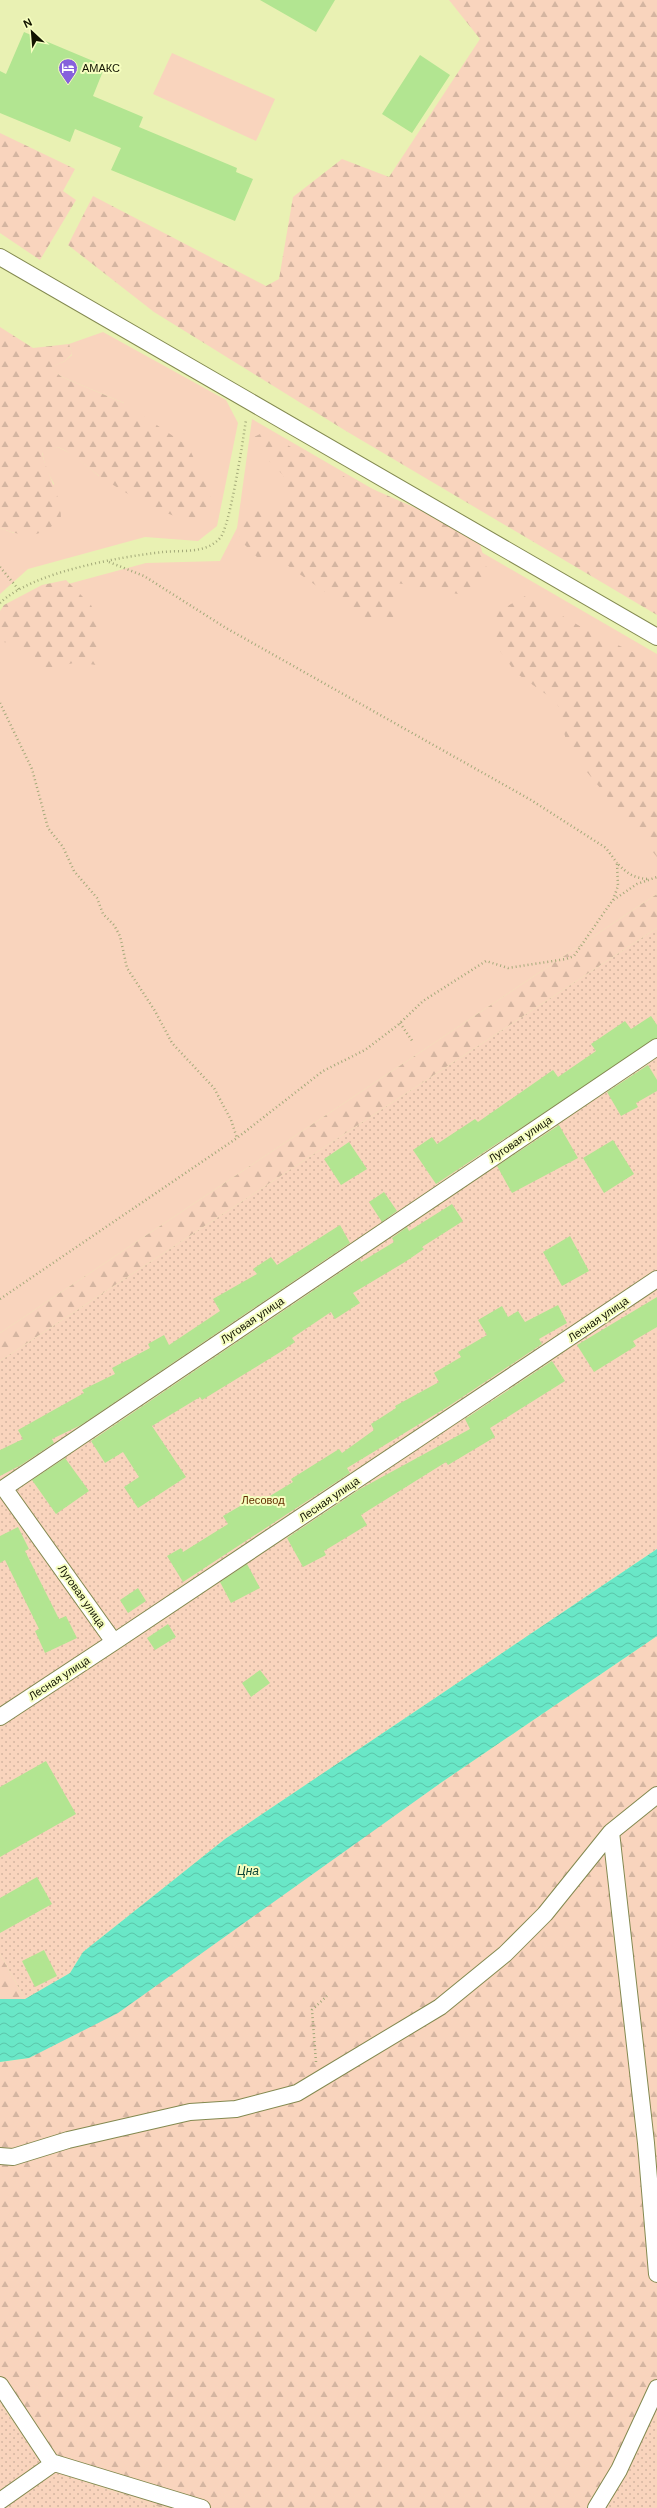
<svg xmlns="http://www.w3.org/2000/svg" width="657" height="2508" font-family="'DM Sans',sans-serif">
	<defs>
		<pattern id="forest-firs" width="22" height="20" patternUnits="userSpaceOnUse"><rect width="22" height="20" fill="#f9d4bd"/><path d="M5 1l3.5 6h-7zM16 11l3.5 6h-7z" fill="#d4b5a1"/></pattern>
		<pattern id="park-dots" width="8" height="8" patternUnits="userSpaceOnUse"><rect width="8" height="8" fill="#f9d4bd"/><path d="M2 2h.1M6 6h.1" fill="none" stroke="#d4b5a1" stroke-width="1.8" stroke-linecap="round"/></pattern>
		<pattern id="water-waves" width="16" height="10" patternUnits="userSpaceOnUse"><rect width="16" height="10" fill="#69e7c7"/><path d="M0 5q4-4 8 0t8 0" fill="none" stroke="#5ac5a9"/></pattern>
	</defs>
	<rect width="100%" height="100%" fill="#e9f1b3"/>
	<path fill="#f9d4bd" d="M172,53L275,99L256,141L153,94Z
		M103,332L226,400L238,423L217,526L198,541L145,537L28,569L0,594V528L14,533L54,484L46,469L42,452L58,447L74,455L99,476L124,403L62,377L49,368L65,361L72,355L69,344Z
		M252,419L657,654V894L0,1333V613L20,597L146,563L220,561L237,528Z"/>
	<path fill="url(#forest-firs)" d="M449,0H657V615L346,431L154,312L68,245L93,196L266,286L279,279L293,197L342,159L389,177L480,39Z
		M0,133L75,169L63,191L76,200L40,260L0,233Z
		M0,327L33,348L69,344L72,354L65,361L50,368L62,377L124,403L188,446L211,493L208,510C204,513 197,519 192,519C169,520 118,489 98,475C85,465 74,454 58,447L42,453C48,478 60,491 61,518C40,539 26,538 0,528Z
		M264,432L345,477L432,515L480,544L488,573L469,596L397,583L393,624L358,615L281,561L259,559L239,539L247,510L271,508L291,499L283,475L257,449L254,437Z
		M66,580L91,605L100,624L93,632L102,651L96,665L77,662L46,670C34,654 25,644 3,642L0,638V611L4,605L42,585Z
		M527,595L583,628L657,664V857L568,749L557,702L516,673L490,637L497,612Z
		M657,894V928L0,1361V1333Z
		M657,1636V2407L586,2508H162L45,2468L0,2403V2062L29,2058L442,1782Z
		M0,1954L25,1999H0Z"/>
	<path fill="url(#park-dots)" d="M657,928V1549L225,1839L83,1952L70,1973L25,1999L0,1954V1361Z
		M0,2403L45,2468L162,2508H0Z
		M657,2407V2508H586Z"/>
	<path fill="url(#water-waves)" d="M657,1549V1636L442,1782L118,2013L29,2058L0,2062V1999H25L70,1973L83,1952L225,1839Z"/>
	<path fill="#b2e591" d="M260,0H335L316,32Z
		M24,32L105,66L93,96L143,117L139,127L237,168L236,172L253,179L235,221L111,170L121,148L75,129L70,142L0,113V71L6,74Z
		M420,55L450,75L412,133L382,114Z
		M651,1016L657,1025V1038L436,1184L413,1150L432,1137L437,1144L475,1119L478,1122L553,1070L558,1077L596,1051L591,1044L625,1021L631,1029Z
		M648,1065L657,1080V1091L636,1103L638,1107L621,1116L607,1092Z
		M559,1125L578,1158L512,1193L497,1166Z
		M613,1140L634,1174L604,1193L583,1158Z
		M349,1142L367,1169L341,1185L324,1159Z
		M384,1192L397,1211L382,1222L369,1202Z
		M452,1204L463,1221L422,1247L424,1249L405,1262L353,1293L360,1303L335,1319L331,1312L292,1338L295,1342L282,1351L202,1400L200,1397L152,1426L186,1477L138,1508L124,1487L139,1477L123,1452L105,1463L91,1441L360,1259L361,1262L394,1242L392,1238L407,1227L409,1231Z
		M340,1225L350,1243L81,1425L52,1439L54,1443L21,1465L0,1476V1450L23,1439L18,1430L84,1393L82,1390L115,1374L112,1368L150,1348L148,1344L164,1335L169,1345L220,1311L213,1299L257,1274L253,1269L271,1257L277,1265Z
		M570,1236L589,1271L562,1286L543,1252Z
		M657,1297V1327L633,1341L636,1346L594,1372L577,1345Z
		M558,1305L567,1323L539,1339L542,1344L449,1406L347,1468L350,1473L183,1582L167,1556L181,1548L183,1552L228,1524L223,1516L252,1499L255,1505L293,1482L291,1479L339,1449L342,1453L374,1430L371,1424L396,1408L395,1406L439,1382L434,1373L461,1357L458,1352L487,1335L478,1320L502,1306L508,1317L518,1311L525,1322Z
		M552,1361L565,1381L490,1428L495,1437L448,1465L446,1462L361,1515L367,1525L324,1551L326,1555L303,1567L287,1538L360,1489L470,1429L465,1419Z
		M65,1458L89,1491L56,1514L32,1480Z
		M18,1527L29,1549L25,1551L59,1619L66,1616L77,1638L45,1653L35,1631L39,1629L5,1560L0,1563V1536Z
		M247,1564L260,1588L231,1603L220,1582Z
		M138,1588L146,1601L128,1613L120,1600Z
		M168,1624L176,1637L155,1650L147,1638Z
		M260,1670L270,1683L251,1697L242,1683Z
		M46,1761L76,1814L0,1857V1787Z
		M37,1877L52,1904L0,1933V1898Z
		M44,1950L57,1976L35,1987L22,1961Z"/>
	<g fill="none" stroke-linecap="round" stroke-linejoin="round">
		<defs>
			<path id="minor" d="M0,257L657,637
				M114,1642L4,1488L657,1047
				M0,1717L114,1642L657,1279
				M657,1795L611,1832L646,2143L657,2274
				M0,2156L13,2157L68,2140L190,2112L236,2109L297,2093L440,2007L505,1954L545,1914L611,1832
				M0,2385L51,2462L202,2508
				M0,2501L54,2463
				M596,2508L619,2470L657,2388"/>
		</defs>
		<use href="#minor" stroke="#838950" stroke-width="18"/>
		<path stroke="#a3a979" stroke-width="2.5" stroke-dasharray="1 3" stroke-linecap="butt" d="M109,562L144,576L226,628L531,800L606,848L617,863
			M0,567L19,590
			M0,603C32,572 119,557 163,552C182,550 206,554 220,538C230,527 243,440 246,420
			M0,703L32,769L48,828L63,847L74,871L97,898L103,914L114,925L120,936L127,968L155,1011L172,1043L214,1088L231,1120L237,1138
			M613,900L618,886L617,863C627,874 636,879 650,879
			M400,1023L413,1042
			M0,1299L237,1138L323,1071L365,1050L398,1025L423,1001L486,961L508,968L566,959L574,956L612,901L637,884L657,877
			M316,2062L312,2010L327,1996"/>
		<use href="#minor" stroke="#fff" stroke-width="16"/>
	</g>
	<defs>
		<symbol id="hotel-pin" viewBox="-11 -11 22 30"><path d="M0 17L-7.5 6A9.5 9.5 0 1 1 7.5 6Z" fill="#8661dc" stroke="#f6fec0"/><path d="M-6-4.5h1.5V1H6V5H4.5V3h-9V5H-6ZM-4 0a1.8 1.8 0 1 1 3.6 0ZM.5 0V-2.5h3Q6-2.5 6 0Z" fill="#fff"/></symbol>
	</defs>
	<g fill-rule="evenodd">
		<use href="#hotel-pin" x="57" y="57" width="22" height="30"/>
	</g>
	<g text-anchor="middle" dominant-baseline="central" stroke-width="4" stroke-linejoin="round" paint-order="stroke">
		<g font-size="11" fill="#121401" stroke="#f6fec0" text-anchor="start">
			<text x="82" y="68">АМАКС</text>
		</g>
		<g font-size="11" fill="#121401" stroke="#f6fec0">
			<text transform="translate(520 1139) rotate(-34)">Луговая улица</text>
			<text transform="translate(598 1319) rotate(-34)">Лесная улица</text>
			<text transform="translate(252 1320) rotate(-34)">Луговая улица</text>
			<text transform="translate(329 1499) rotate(-34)">Лесная улица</text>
			<text transform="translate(82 1596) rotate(55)">Луговая улица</text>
			<text transform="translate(59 1678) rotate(-33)">Лесная улица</text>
		</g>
		<g font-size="11" fill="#632f01" stroke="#f6fec0">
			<text x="263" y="1500">Лесовод</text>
		</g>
		<g font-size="12" font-style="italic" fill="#094336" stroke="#f6fec0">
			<text x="248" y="1871">Цна</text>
		</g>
	</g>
	<g transform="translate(32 32) rotate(334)" stroke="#f6fec0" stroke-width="3" paint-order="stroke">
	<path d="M0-3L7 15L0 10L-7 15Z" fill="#121401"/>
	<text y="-6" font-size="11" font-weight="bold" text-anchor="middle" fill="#121401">N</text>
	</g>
</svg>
